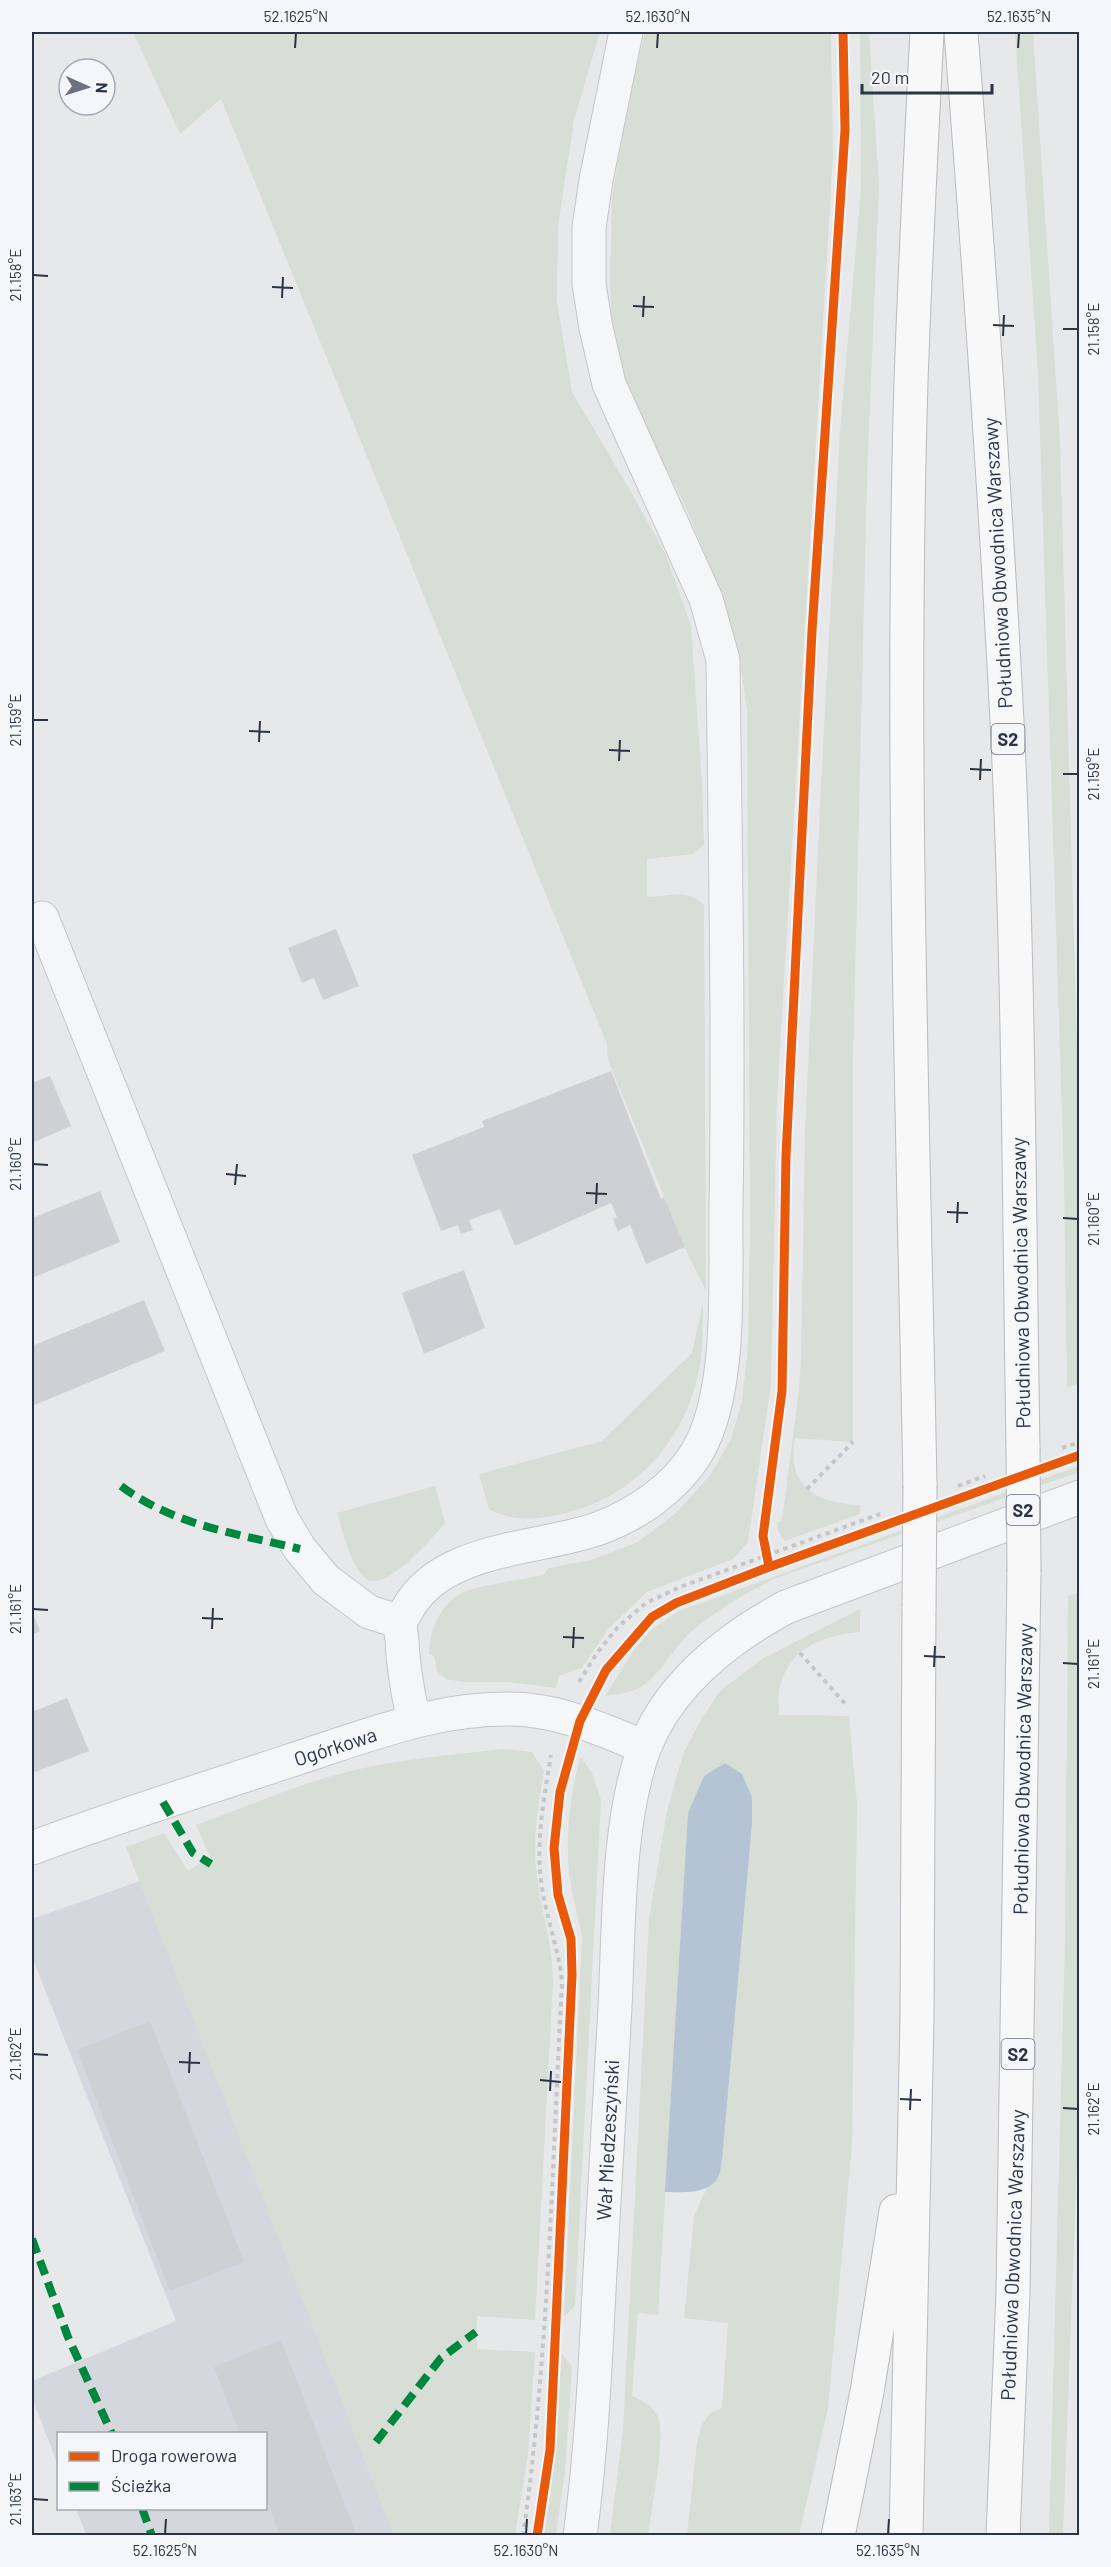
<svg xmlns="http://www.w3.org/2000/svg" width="1111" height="2567" font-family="Barlow,sans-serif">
	<rect width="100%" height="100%" fill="#e6e8ea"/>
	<path fill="#d4d7dd" d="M140,1881L295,2279L394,2535H86L76,2509L266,2508V2434H58V2465L32,2398V2381L176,2321L32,1957V1919Z"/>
	<path fill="#d6ded6" d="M133,32H600L574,120L558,226L557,302L572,392L631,492L666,555L691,626L702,782L704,845L693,854L647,859V897C669,897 686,887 704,905L706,1291L689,1257L608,1060L607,1044L221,99L180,134Z
		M645,32H831L833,154L777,1099L771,1384L748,1542L733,1559L647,1592L609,1628L582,1668L559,1676L556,1688L509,1682H463L446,1679L437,1671L434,1656L429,1654C430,1630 439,1606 460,1594C473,1586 525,1579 543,1575L549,1568L591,1560L638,1542L676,1513L711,1474L731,1439L742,1401L748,1347L750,1229L747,711L740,660L720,589L682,499L644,426L612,343L610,276L612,197L629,97Z
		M860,32H869L879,186L867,479L853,1060V1442L795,1438C787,1487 814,1502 860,1505V1514L785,1541L779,1533L777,1523L782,1520L799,1390L801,1360L805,1133L821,785L840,431L861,189Z
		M1015,32H1033L1060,442L1079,1121L1080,1383L1067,1387L1064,1175L1038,374Z
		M703,1302C702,1325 704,1352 698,1375C683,1442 635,1495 569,1512C543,1519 513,1523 489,1509L479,1474L602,1441L692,1353Z
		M1079,1466V1472L776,1578C747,1592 719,1609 694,1629C674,1646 662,1673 641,1687C631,1693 617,1694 605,1696L634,1650L652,1629L679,1611Z
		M435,1486L445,1523C433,1537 384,1595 365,1578C349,1562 344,1534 337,1513Z
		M1079,1593V2107L1063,2535L1049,2536L1065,1942L1068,1596Z
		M860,1609V1632C823,1636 791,1646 780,1686C777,1695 779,1706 779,1715L849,1716L857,1804L852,2145L828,2408L799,2535H687L697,2443L701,2426L710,2413L722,2408L728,2323L684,2318L694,2216L707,2188L718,2177L688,1813L658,2315L638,2313L632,2396C642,2400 652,2406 657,2415C667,2434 651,2512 648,2535L610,2536L623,2431L649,1919L667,1811L683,1754L702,1718L720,1691L762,1659Z
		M505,1749L532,1752L544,1771C538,1807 532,1840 537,1876C541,1912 553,1945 553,1981L535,2320L477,2316V2349L535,2352L528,2454L515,2535H394L126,1847L164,1833L188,1871L210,1857L196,1825C251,1805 307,1780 364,1768C411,1758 458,1754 505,1749Z
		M580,1757L592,1773L601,1800L575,2306L564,2317L582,1937C579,1920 574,1903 571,1887C564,1843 569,1800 580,1757Z
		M562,2354L572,2366L565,2470L556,2535H544L551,2491Z"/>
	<path fill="#b4c4d5" d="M725,1763L742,1774L752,1797V1823L722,2159C721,2164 721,2172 718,2177C709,2195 682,2192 665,2192L688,1813L704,1776Z"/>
	<path fill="#ced0d3" d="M336,929L359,986L323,1000L314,978L302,983L288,948Z
		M611,1071L661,1199L664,1197L685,1247L646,1264L630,1225L618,1231L613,1219L617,1217L611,1203L515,1246L500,1209L469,1220L473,1230L461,1234L458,1225L441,1231L412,1155L484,1127L482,1121Z
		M50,1076L71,1126L32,1143V1083Z
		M100,1191L120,1242L32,1278V1218Z
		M464,1270L485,1328L424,1354L402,1293Z
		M144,1300L165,1351L32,1406V1346Z
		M32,1611L40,1631L32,1635Z
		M67,1698L89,1751L35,1772L34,1769L32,1770V1712Z
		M150,2021L244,2262L170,2291L77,2050Z
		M281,2340L357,2536H280L266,2498V2434H240L214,2367Z"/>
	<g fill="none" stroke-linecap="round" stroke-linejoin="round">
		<defs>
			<path id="minor" d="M42,918L282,1519L300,1549L326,1580L369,1612L401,1622
				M414,1721C408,1694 403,1668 402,1640C401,1635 400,1627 401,1622C402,1617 405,1614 407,1610C441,1547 536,1550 597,1529C636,1515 674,1489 696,1454C733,1394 725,1278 726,1207C729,1025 725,842 723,660L706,599L609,384L596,328L589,284V228L596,180L626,32
				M32,1848C115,1817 201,1790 286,1762C364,1737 444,1703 528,1710C569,1714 607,1732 645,1747
				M580,2536C591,2455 595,2373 599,2291C604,2196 610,2101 615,2007C619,1928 617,1822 644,1749C669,1684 727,1639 786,1607L1080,1497"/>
			<path id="highway" d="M961,32C979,261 995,491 1007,721C1019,963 1019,1206 1023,1448
				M920,1485C913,1117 900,749 911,382C915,265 921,148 927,32
				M838,2536L867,2392L896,2211
				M906,2536L917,2018L919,1607
				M1003,2536L1013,2292L1024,1572"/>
		</defs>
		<use href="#minor" stroke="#c4c6c8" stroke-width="35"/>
		<use href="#highway" stroke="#b8bbbf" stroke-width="35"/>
		<path stroke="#c5c6ca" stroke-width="4" stroke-dasharray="4.5 4.5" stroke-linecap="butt" d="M1062,1448L1080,1442
			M958,1486L985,1476
			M807,1489L853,1442
			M800,1653L848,1707
			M579,1682L597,1653L618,1627L646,1603L680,1587L880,1514
			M523,2536C549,2353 552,2166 562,1982C559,1950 547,1920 542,1888C535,1844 544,1798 551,1755"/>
		<use href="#minor" stroke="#f5f6f7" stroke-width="33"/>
		<use href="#highway" stroke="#f8f8f8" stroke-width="33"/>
		<defs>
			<path id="highway-bridge" d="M1023,1448L1024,1572
				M919,1607L920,1485"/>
		</defs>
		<use href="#highway-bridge" stroke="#b8bbbf" stroke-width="35" stroke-linecap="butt"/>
		<use href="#highway-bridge" stroke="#f8f8f8" stroke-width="33"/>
		<path stroke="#00873e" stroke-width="8" stroke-dasharray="15 8" stroke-linecap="butt" d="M121,1486C175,1526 235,1533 300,1549
			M163,1802L193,1853L211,1864
			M32,2239L68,2337L112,2434
			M376,2442L441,2358L476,2332
			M142,2508L152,2536"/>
		<defs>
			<path id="cycleway" d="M769,1567L763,1536L782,1391L786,1156L812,631L845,130L843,32
				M537,2536L550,2450L572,1975L571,1939L558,1895L554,1848L560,1792L580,1721L606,1670L652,1617L676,1603L769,1567L1080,1455"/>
		</defs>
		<use href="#cycleway" stroke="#f4f6f9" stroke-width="13"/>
		<use href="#cycleway" stroke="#e8590c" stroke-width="9"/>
	</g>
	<path fill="none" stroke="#2b3445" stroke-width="2" d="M295,48L296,33M657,48L658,33M1018,48L1019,33M33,275L48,276M272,287L293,288M282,298L283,277M633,306L654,307M643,317L644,296M993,325L1014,326M1063,329H1078M1003,336L1004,315M33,720H48M249,731L270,732M259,742L260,721M609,750L630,751M619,761L620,740M970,769L991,770M1063,774H1078M980,780L981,759M33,1164L48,1165M226,1174L246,1176M235,1185L237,1164M586,1193L607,1194M596,1204L597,1183M947,1212L968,1213M1063,1218L1078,1219M957,1223L958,1202M33,1609L48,1610M202,1618L223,1619M212,1629L213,1608M563,1637L584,1638M573,1648L574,1627M924,1656L945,1657M1063,1663L1078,1664M934,1667L935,1646M33,2054L48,2055M179,2062L200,2063M189,2073L190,2052M540,2080L561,2082M550,2091L551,2071M900,2099L921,2100M1063,2108L1078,2109M910,2110L911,2089M33,2499L48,2500M165,2534L166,2519M526,2534L527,2519M888,2534L889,2519"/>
	<g text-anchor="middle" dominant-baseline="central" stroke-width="5" stroke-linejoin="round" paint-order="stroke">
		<g fill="#f4f6f9" stroke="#676e7b" stroke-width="1.5">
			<rect x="991.5" y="724" width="33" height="30" rx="4.5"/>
			<rect x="1006.5" y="1495" width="33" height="30" rx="4.5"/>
			<rect x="1001.5" y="2039" width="33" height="30" rx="4.5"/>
		</g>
		<g font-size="18" font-weight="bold" fill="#2b3445">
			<text x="1008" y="739">S2</text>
			<text x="1023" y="1510">S2</text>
			<text x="1018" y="2054">S2</text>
		</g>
		<g font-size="20" fill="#2b3445" stroke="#f4f6f9">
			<text transform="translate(997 563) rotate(-93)">Południowa Obwodnica Warszawy</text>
			<text transform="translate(1020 1283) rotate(-91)">Południowa Obwodnica Warszawy</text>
			<text transform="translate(335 1746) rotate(-18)">Ogórkowa</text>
			<text transform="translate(1022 1769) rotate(-89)">Południowa Obwodnica Warszawy</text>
			<text transform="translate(607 2140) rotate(-87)">Wał Miedzeszyński</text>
			<text transform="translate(1012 2255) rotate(-88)">Południowa Obwodnica Warszawy</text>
		</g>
	</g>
	<rect width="1111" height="2567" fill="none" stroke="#f4f6f9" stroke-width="66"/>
	<rect x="57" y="2432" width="210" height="78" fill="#f4f6f9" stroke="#a4a8b1" stroke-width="1.5"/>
	<rect x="69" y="2452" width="30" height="9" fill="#e8590c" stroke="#a4a8b1" stroke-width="1.5"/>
	<text x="111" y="2462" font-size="18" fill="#2b3445">Droga rowerowa</text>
	<rect x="69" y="2482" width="30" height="9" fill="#00873e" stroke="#a4a8b1" stroke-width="1.5"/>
	<text x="111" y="2492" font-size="18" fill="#2b3445">Ścieżka</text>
	<g transform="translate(87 87) rotate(93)"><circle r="28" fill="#f4f6f9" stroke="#a4a8b1" stroke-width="1.5"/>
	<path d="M0-4.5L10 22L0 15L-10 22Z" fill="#6c737f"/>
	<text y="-9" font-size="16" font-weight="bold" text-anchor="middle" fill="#2b3445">N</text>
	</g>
	<path d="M862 84v9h130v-9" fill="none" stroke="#2b3445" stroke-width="3"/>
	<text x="871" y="84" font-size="18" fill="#2b3445" stroke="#f4f6f9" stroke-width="4.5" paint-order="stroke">20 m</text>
	<rect x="33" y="33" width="1045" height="2501" fill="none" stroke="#2b3445" stroke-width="2"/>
	<g font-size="15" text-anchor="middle" fill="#2b3445">
		<text x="296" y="22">52.1625°N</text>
		<text x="658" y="22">52.1630°N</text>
		<text x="1019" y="22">52.1635°N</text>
		<text transform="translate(16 275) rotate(-90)" y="5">21.158°E</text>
		<text transform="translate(1094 329) rotate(-90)" y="5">21.158°E</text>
		<text transform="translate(16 720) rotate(-90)" y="5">21.159°E</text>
		<text transform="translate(1094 774) rotate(-90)" y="5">21.159°E</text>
		<text transform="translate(16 1164) rotate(-90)" y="5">21.160°E</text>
		<text transform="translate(1094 1219) rotate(-90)" y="5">21.160°E</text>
		<text transform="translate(16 1609) rotate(-90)" y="5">21.161°E</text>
		<text transform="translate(1094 1664) rotate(-90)" y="5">21.161°E</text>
		<text transform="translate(16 2054) rotate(-90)" y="5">21.162°E</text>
		<text transform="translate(1094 2109) rotate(-90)" y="5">21.162°E</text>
		<text transform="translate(16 2499) rotate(-90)" y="5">21.163°E</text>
		<text x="165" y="2556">52.1625°N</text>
		<text x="526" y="2556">52.1630°N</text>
		<text x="888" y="2556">52.1635°N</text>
	</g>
</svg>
